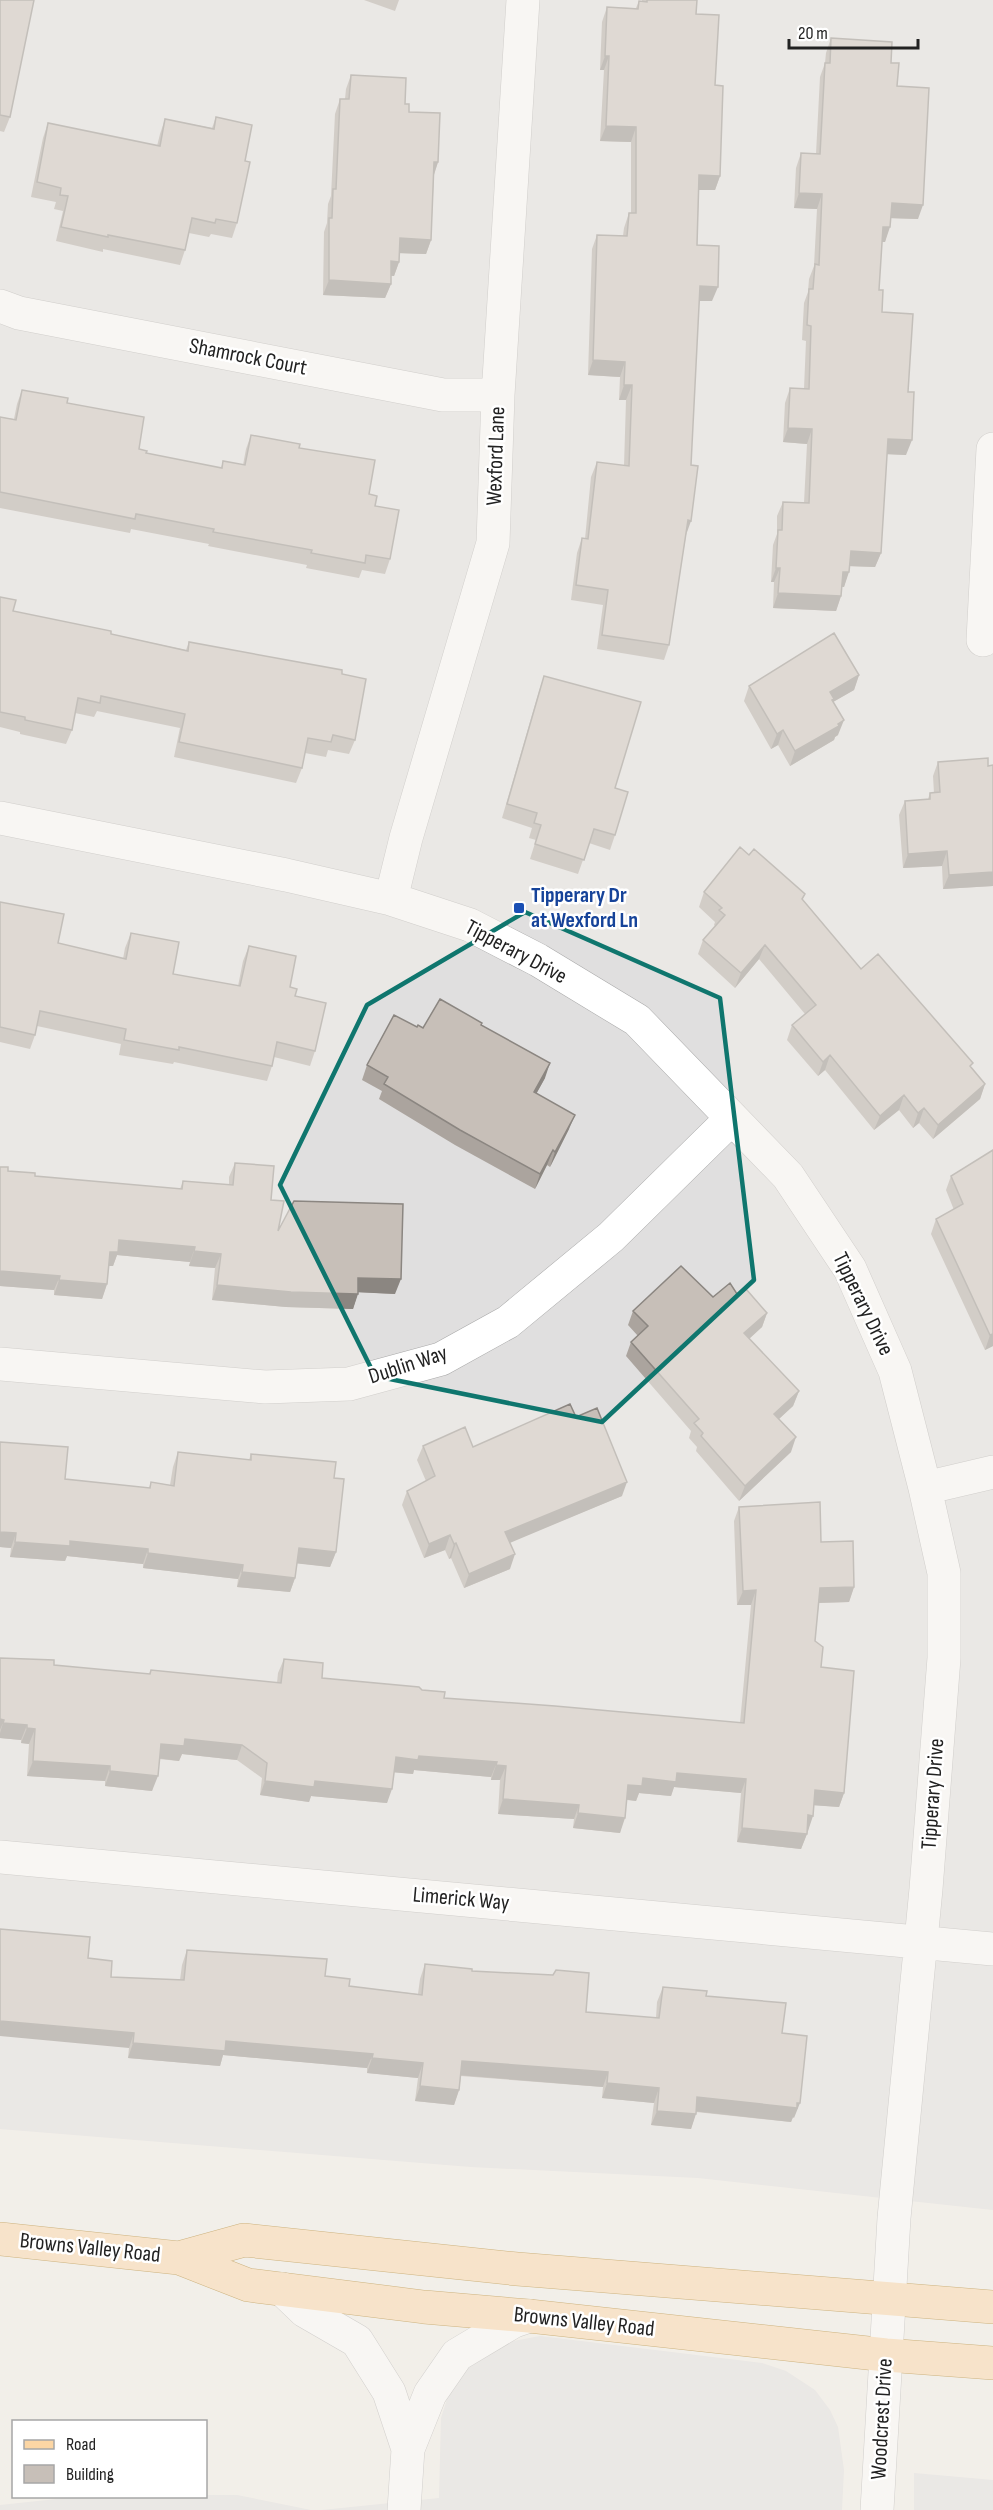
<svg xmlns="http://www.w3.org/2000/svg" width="993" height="2510" font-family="'Sofia Sans Condensed',sans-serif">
	<rect width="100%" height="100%" fill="#f2efe9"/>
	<path fill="#e0dfdf" d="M0,0H993V2210L698,2178L471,2167L0,2129Z
		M540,2336L762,2363L786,2371L815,2390L830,2410L838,2427L844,2470L842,2510H322L439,2498L441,2418L449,2393L470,2366L502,2343Z
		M914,2473L993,2480V2510H914Z
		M206,2495H237L311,2510H0V2505L66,2498Z"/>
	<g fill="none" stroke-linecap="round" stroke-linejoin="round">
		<defs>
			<path id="minor" d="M0,306L19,313L443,395H498
				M983,640L993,449
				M0,818L286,875L391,899L470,925L538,960L637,1020L788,1176L850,1269L895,1371L925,1488L944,1573V1658L926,1889L894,2218L877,2510
				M391,899L406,838L493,543L498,395L523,0
				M0,1364L265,1387L349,1384L441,1359L508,1322L611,1237L732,1118
				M925,1488L993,1472
				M0,1857L993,1949
				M282,2289L305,2311L357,2341L389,2392L408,2449L404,2510
				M408,2449L430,2394L457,2355L514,2321L529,2316"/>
			<path id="major" d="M0,2239L179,2258L248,2285L424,2307L529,2316L886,2355L993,2363
				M179,2258L244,2240L517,2269L993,2307"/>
		</defs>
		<use href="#minor" stroke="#a9a9a9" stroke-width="34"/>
		<use href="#major" stroke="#a06b00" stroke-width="34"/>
		<use href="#minor" stroke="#fff" stroke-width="33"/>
		<use href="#major" stroke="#fcd6a4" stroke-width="33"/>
	</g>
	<path fill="#aba49e" d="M0,0L10,117L4,132L0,131Z
		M364,0H399L395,11Z
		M642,0H697L696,14L715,85L720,176L715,190H699L697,245L712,301H699L686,535L669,645L664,660L597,649L603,605L571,600L577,553L582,538L585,539L591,477L597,462L624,466L626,400H619L620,377L588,375L592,249L597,235L623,236L624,228L629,213H631V142L600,141L604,70H600L602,22L607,7L636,8L639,1H642Z
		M831,38L891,63L897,86L918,219L891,218L885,242H882L879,290L882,312L908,392L906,455L887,454L881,553L875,567L850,566L844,587H842L841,596L836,611L773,608L774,582H771L773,545L777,534V516L783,502L804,503L807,444L783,442L785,403L790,388L804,389L806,341L802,340L804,303L808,292L809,279L814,266L817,209L794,208L796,168L801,153L816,154L820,77L825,63L826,53Z
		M351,75L405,104L409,112L438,162L434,175L431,240L426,254L400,253L399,262L394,276H391V284L385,298L323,295L324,232L327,223L328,204L331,196L335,114L340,99H345L346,89Z
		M216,117L245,161L237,223L232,238L211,234L209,237L189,233L185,250L180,265L103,249V252L56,241L63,211L54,209L56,202L31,197L43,138L48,123L157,146L160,134L165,119L212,128Z
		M22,390L67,403L139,449L146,453L221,468L223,461L243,465L246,449L251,435L299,448L369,494L375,506L390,559L385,574L362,570L359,578L306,568L307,565L208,546L209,544L131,529L130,533L0,508V417L14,419L17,404Z
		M0,597L13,611L111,634L186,650L189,642L342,674L355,740L349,754L328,750L326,757L305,753L302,768L296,783L174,757L180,728L97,711L94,717L75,713L72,730L66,744L20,734V732L0,727Z
		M859,675L854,690L833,702L838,735L835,737L834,740L790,766L778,745L771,749L744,701L749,686Z
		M544,676L615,788V835L610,850L589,843L578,874L530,859L536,840L529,838L532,828L502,818L539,691Z
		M938,762L988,766L993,765V886L943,889L942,866L903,868L899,815L905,801L928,799L930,793H934L933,776Z
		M749,855L803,900L861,969L971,1067L985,1084L980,1099L933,1139L919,1123L913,1128L899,1110L874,1130L825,1070L818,1076L787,1040L792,1025L805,1014L759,959L735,988L698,954L703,940L715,926L714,925L715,922L699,907L704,892Z
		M0,902L58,943L123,959L125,948L131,933L173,974L238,986L243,961L249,946L290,987L295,996L315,1051L310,1066L274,1057L272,1066L267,1081L174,1062L173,1064L119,1055L121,1044L37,1026L35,1035L30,1049L0,1042Z
		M481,1025L545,1078L536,1094L569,1129L550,1167L547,1165L535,1189L455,1145L379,1099L382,1091L362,1080L367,1065L417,1027L423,1028Z
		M993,1150V1346L985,1350L931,1234L936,1219L954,1210L946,1190L951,1176Z
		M235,1163L271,1200L278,1231L395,1294L358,1292L353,1309L286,1307L212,1300L215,1268L189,1266L190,1262L117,1255L113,1266H109L107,1284L102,1299L54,1295V1290L0,1286V1167L8,1171L35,1176L180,1189L183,1181L229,1185V1177Z
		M737,1294L767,1313L762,1327L749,1339L799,1391L793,1406L779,1419L791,1452L739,1501L696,1451L697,1447L689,1438L691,1431L626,1356L631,1342L638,1336L628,1325L633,1311Z
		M576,1417L622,1496L510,1542V1569L464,1588L451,1558L449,1559L445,1550L424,1558L402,1505L407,1491L426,1481L417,1460L423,1446L473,1447Z
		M178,1452L249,1460L251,1454L334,1478L336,1552L330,1567L297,1563L295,1578L290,1592L237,1587L238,1579L143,1568V1564L67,1556L65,1561L10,1557L11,1548L0,1547L65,1479L149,1488L151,1482L170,1485L173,1467Z
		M739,1507L821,1542L854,1587L849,1602L819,1603L815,1641L821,1667L844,1793L839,1807L814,1805L808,1831L801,1849L737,1842L741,1793L674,1787L671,1796L639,1793L636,1801L627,1800L620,1833L573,1828L574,1819L498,1814L500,1780H491V1777L414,1770L413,1774L394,1772L387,1803L311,1796L309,1802L260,1795L262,1778L237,1760L182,1754L179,1761L159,1759L152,1791L105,1786V1781L27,1776L29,1744L21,1743V1740L0,1738V1658L54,1665L149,1674L151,1670L277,1683L278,1673L284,1659L322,1678L422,1690L444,1698L740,1723L751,1605H737L734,1521Z
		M187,1950L325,1976L349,1986L418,1994L420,1979L425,1964L472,1971L586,2012L656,2018L657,2002L663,1987L706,1996L782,2033L794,2118L793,2117L791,2122L696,2112L691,2129L651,2125L654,2103L602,2098L603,2087L461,2076L459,2090L454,2105L415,2101L418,2078L367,2073V2068L223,2055L220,2066L128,2058L129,2048L88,1958L111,1977L180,1980L182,1965Z"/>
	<path fill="#8b8681" d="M605,56H609L604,70H600Z
		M606,126L636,127L631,142L600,141Z
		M434,162H438L433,177Z
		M699,175L720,176L715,190H694Z
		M799,193L822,194L817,209L794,208Z
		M892,203L923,205L918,219L886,218Z
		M883,227H890L885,242H878Z
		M400,238L431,240L426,254L395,253Z
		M391,261L399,262L394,276L386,275Z
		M329,280L391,284L385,298L323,295Z
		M700,286L718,287L712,301H694Z
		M593,360L625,362L620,377L588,375Z
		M624,385H632L626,400H619Z
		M788,428L812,429L807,444L783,442Z
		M888,439L912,440L906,455L883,454Z
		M688,520L691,521L686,535Z
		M851,551L881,553L875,567L846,566Z
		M776,568H780L774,582H771Z
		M843,572H849L844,587L838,586Z
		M778,593L841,596L836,611L773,608Z
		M859,675L854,690L833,702L829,714L830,692Z
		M844,720L838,735L835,737L834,740L790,766L795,751Z
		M783,730L778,745L771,749L777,734Z
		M947,851L942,866L903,868L908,854Z
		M993,872V886L943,889L949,875Z
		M765,945L759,959L735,988L741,973Z
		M830,1055L825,1070L818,1076L823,1062Z
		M550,1063L545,1078L529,1107L534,1092Z
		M985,1084L980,1099L933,1139L938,1125Z
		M904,1095L899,1110L874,1130L880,1116Z
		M924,1108L919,1123L913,1128L918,1113Z
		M575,1115L569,1129L550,1167L555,1152Z
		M553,1150L547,1165L535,1189L540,1174Z
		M119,1240L195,1247L190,1262L117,1255L113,1266H105L110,1252Z
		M194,1251L221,1254L215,1268L189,1266Z
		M0,1271L60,1276L54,1290L0,1286Z
		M358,1278L401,1279L395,1294L353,1292Z
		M59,1280L107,1284L102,1299L54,1295Z
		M217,1285L358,1294L353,1309L286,1307L212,1300Z
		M767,1313L762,1327L739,1348L744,1333Z
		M993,1334V1346L985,1350L990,1335Z
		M799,1391L793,1406L769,1428L774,1414Z
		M796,1437L791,1452L739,1501L745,1486Z
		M627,1482L622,1496L500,1547L505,1532Z
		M0,1532L16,1533L11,1548L0,1547Z
		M450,1535L445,1550L424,1558L429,1544Z
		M70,1541L148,1549L143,1564L67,1556L65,1561L10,1557L15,1542Z
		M456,1543L451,1558L449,1559L454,1544Z
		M299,1548L336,1552L330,1567L293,1563Z
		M148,1553L243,1565L238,1579L143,1568Z
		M515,1554L510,1569L464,1588L469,1574Z
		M242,1572L295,1578L290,1592L237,1587Z
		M854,1587L849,1602L815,1603L820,1588Z
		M756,1590L751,1605H737L743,1591Z
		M0,1719L4,1720L0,1730Z
		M3,1723L27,1725L21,1740L0,1738V1733Z
		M27,1728L35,1729L29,1744L21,1743Z
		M185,1739L242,1745L237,1760L182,1754L179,1761L156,1758L161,1744Z
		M419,1756L497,1762L491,1777L414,1770L413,1774L390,1772L396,1757Z
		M33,1761L110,1766L105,1781L27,1776Z
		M496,1765L506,1766L500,1780H491Z
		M110,1771L158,1776L152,1791L105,1786Z
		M677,1773L746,1779L741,1793L674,1787L671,1796L639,1793L636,1801L623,1799L628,1785L643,1778Z
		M265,1781H315L392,1789L387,1803L311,1796L309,1802L260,1795Z
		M815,1790L844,1793L839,1807L810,1805Z
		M503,1799L579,1805L574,1819L498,1814Z
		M578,1813L625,1818L620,1833L573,1828Z
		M808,1815L813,1816L808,1831L803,1830Z
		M742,1828L807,1834L801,1849L737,1842Z
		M0,2021L134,2033L129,2048L0,2036Z
		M226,2041L373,2054L367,2068L223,2055L220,2066L128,2058L133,2043Z
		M372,2058L423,2063L418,2078L367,2073Z
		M462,2061L608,2072L603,2087L457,2075Z
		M607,2083L659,2088L654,2103L602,2098Z
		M420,2086L459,2090L454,2105L415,2101Z
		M697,2097L797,2103H800L794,2118L793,2117L791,2122L692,2111Z
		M657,2111L696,2114L691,2129L651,2125Z"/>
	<path fill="#c7bfb8" stroke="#8b8681" stroke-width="1.5" d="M0,0H34L10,117L0,115Z
		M647,0H697L696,14L719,15L715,85L723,86L720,176L699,175L697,245L719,246L718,287L700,286L691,465L698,466L691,521L688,520L669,645L602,635L608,590L576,585L582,538L588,539L597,462L629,466L632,385H624L625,362L593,360L597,235L627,236L629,213H636V127L606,126L609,56H605L607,7L638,9L639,1L647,2Z
		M831,38L892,42L891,63H899L897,86L929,88L923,205L892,203L890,227H883L879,290H883L882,312L913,314L908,392H914L912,440L888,439L881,553L851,551L849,572H843L841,596L778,593L780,568H776L778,530H782L783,502L809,503L812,429L788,428L790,388L809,389L811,326L807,325L809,289H813L815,264L819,265L822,194L799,193L801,153L820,154L825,63H830Z
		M351,75L406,78L405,104H409V112L440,113L438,162H434L431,240L400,238L399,262L391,261V284L329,280V218H332L333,189H336L340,99H349Z
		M216,117L252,125L245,161L250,162L237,223L216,219L215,223L192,218L185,250L108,235V237L61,227L68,196L60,195L61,188L37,182L48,123L160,146L165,119L214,129Z
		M22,390L68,398L67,403L144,417L139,449L147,451L146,453L222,468L223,461L245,465L251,435L300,444L299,448L375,460L369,494L377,496L375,506L399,510L390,559L366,555L365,563L311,553L312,550L213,532L214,529L136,514L135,519L0,492V417L16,420Z
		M0,597L16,600L13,611L111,631V634L188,651L189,642L342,670V674L366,679L355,740L333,735L331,742L308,738L302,768L179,742L185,714L101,696L100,703L78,698L72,730L25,720V717L0,712Z
		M834,633L859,675L830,692L834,699L832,700L844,720L838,724L839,726L795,751L783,730L777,734L749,686Z
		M544,676L641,702L615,788L628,792L615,835L594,829L584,860L535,844L541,825L534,823L537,813L507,804Z
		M988,758V766L993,765V872L949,875L947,851L908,854L905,801L930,799V793L940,792L938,762Z
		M740,847L749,855L754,849L805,894L802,899L861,969L878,954L973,1063L970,1066L985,1084L938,1125L924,1108L918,1113L904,1095L880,1116L830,1055L823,1062L792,1025L816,1005L765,945L741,973L703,940L725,915L719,910L722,908L704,892Z
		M0,902L64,914L58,943L126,959L131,933L179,942L173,974L240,986L249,946L296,956L290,987L297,989L295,996L326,1003L315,1051L277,1042L272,1066L179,1047V1050L124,1040L126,1029L40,1011L35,1035L0,1027Z
		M440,999L482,1023L481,1025L550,1063L534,1092L575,1115L555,1152L553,1150L540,1174L460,1130L384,1084L388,1077L367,1065L394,1015L417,1027L418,1025L423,1028Z
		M993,1150V1334L990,1335L936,1219L963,1204L951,1176Z
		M235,1163L274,1166L271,1200L284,1201L278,1231L294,1201L403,1204L401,1279L358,1278V1294L291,1292L217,1285L221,1254L194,1251L195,1247L119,1240L118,1252H110L107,1284L59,1280L60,1276L0,1271V1167H8V1171L35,1173V1176L182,1189L183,1181L233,1185Z
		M681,1266L713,1297L730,1283L737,1294L746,1289L767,1313L744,1333L799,1391L774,1414L796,1437L745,1486L701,1436L703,1433L694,1423L699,1419L631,1342L648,1326L633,1311Z
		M570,1404L576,1417L597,1408L627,1482L505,1532L515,1554L469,1574L456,1543L454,1544L450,1535L429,1544L407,1491L435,1476L423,1446L465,1427L473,1447Z
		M0,1442L68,1447L65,1479L150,1488L151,1482L174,1486L178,1452L251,1460V1454L336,1462L334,1478L344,1479L336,1552L299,1548L295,1578L242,1572L243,1565L148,1553V1549L70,1541V1546L15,1542L16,1533L0,1532Z
		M820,1502L821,1542L853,1541L854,1587L820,1588L815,1641L823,1647L821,1667L854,1671L844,1793L815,1790L813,1816L808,1815L807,1834L742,1828L746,1779L677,1773L676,1782L643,1778L642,1786L628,1785L625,1818L578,1813L579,1805L503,1799L506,1766L496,1765L497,1762L419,1756L418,1760L396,1757L392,1789L315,1781L314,1787L265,1781L267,1763L242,1745L185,1739L184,1746L161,1744L158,1776L110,1771V1766L33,1761L35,1729L27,1728V1725L3,1723L4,1720L0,1719V1658L54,1660V1665L150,1674L151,1670L281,1683L284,1659L323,1663L322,1678L419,1687L422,1690L445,1692L444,1698L555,1706L744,1723L756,1590L743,1591L739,1507Z
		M0,1929L90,1937L88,1958L112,1961L111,1977L184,1980L187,1950L327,1959L325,1976L350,1979L349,1986L422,1995L425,1964L472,1969V1971L553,1975L556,1970L589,1973L586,2012L659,2018L663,1987L707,1991L706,1996L786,2003L782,2033L807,2036L800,2103H797V2108L697,2097L696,2114L657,2111L659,2088L607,2083L608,2072L462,2061L459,2090L420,2086L423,2063L372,2058L373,2054L226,2041L225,2051L133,2043L134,2033L0,2021Z"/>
	<path d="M0 0H993V2510H0ZM525,912L720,998L754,1280L602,1422L375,1376L280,1185L367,1005Z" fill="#f2efe9" fill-opacity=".55" fill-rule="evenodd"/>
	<path fill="none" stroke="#0f766e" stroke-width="4.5" stroke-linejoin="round" d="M525,912L720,998L754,1280L602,1422L375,1376L280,1185L367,1005Z"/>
	<rect fill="#1a4fb4" stroke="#fff" stroke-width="2" x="513" y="902" width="12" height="12" rx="3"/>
	<g text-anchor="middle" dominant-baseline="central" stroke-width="5" stroke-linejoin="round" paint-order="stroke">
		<g font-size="22" fill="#222" stroke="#fff">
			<text transform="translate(248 357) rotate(11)">Shamrock Court</text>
			<text transform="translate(496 456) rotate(-88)">Wexford Lane</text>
			<text transform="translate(516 952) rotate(28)">Tipperary Drive</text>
			<text transform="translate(863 1304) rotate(64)">Tipperary Drive</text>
			<text transform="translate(408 1365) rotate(-18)">Dublin Way</text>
			<text transform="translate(933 1794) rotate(-86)">Tipperary Drive</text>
			<text transform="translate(461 1899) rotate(5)">Limerick Way</text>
			<text transform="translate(90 2248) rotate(6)">Browns Valley Road</text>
			<text transform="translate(584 2322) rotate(6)">Browns Valley Road</text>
			<text transform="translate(882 2419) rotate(-87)">Woodcrest Drive</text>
		</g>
		<g font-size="22" font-weight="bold" fill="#164399" stroke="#fff" text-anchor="start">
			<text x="531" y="895">Tipperary Dr<tspan x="531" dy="25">at Wexford Ln</tspan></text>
		</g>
	</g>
	<rect x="12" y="2420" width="195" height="78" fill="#ffffff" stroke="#a7a7a7" stroke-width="1.5"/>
	<rect x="24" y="2440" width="30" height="9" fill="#fcd6a4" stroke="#a7a7a7" stroke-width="1.5"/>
	<text x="66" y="2450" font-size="18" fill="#222222">Road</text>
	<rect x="24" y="2465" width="30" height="18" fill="#c7bfb8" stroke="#a7a7a7" stroke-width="1.5"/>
	<text x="66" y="2480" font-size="18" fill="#222222">Building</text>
	<path d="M789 39v9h129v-9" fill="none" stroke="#222222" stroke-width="3"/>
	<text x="798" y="39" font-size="18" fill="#222222" stroke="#ffffff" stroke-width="4.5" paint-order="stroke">20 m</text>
</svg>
